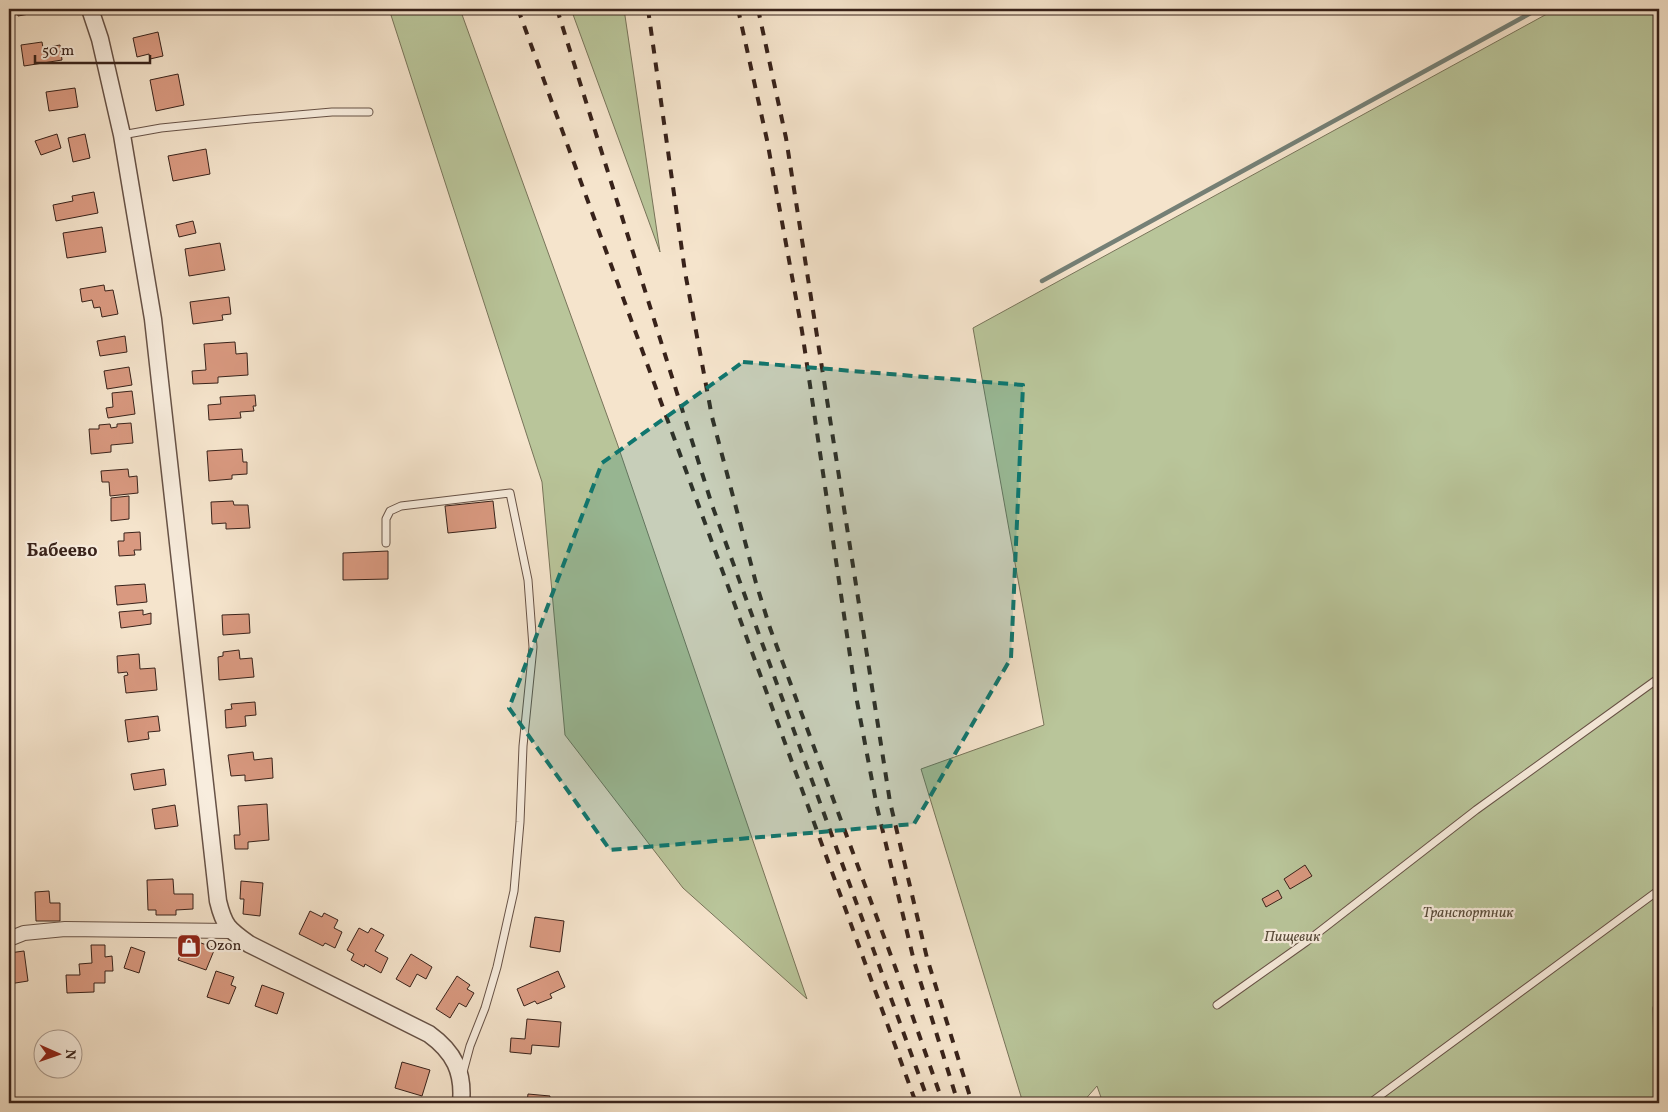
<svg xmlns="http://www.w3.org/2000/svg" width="1668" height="1112" font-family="Vollkorn,serif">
	<rect width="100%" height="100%" fill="#f5e4cc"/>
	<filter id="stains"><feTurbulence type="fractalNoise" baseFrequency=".004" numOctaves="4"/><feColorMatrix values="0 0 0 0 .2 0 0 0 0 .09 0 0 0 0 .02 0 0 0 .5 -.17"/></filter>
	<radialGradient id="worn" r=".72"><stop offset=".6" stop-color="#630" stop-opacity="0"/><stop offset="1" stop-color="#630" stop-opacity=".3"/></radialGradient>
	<path fill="#b9c59a" stroke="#78745a" d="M389,9H460L617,443L807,999L683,888L565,735L542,482Z
		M571,9H624L660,252Z
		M1556,9H1659V1103H1103L1097,1086L1082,1103H1023L921,769L1044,725L973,328Z"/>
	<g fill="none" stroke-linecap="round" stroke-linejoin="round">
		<path stroke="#758076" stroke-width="4.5" d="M1042,281L1538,9"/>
	</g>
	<path fill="#d99980" stroke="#38221a" d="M17,9H45L46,11L18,16Z
		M158,32L163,56L150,59L149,54L137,57L133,38Z
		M42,42L43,48L60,45L62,60L24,66L21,45Z
		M178,74L184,105L156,111L150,80Z
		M75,88L78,107L49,111L46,92Z
		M57,134L61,148L41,155L35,141Z
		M85,134L90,158L73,162L68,138Z
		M206,149L210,174L173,181L168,156Z
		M94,192L98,213L56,221L53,205L73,201L72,196Z
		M193,221L196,233L179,237L176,225Z
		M102,227L106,252L67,258L63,233Z
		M220,243L225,270L189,276L185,249Z
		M104,285L105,291L113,290L118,314L102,317L100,307L94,308L92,300L82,302L80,289Z
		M229,297L231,314L222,315L223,320L193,324L190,302Z
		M125,336L127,352L100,356L97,341Z
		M235,342L236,354L247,353L248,375L218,377V383L193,384L192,371L206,370L204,344Z
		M129,367L132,385L107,389L104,371Z
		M132,391L135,414L108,418L106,408L113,407L112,393Z
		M255,395L256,406H253L254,411L240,412L241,418L209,420L208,405L221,404L220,397Z
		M131,423L133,443L111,445V452L91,454L89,429H99V425L110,424L111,428L117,427V424Z
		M242,449L243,462H247V474L232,475V479L209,481L207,451Z
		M128,469L129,477L137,476L138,493L110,496L109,482H102L101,471Z
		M129,496V519L111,521V498Z
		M233,501L234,505H248L250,528L226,529V523L212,524L211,502Z
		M493,501L496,528L448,533L445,506Z
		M140,532L141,550H134L135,555L119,556L118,541H124V533Z
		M388,551V579L343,580V553Z
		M145,584L147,602L117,605L115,586Z
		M143,610V615L151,613V624L121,628L119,612Z
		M249,614L250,633L223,635L222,615Z
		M239,650L240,659L252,658L254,677L219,680L218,657L223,656V652Z
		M139,654L140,669L155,668L157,690L126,693L124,676L128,675L127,672L118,673L117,656Z
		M255,702L256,715L245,716L246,726L226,728L225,710L232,709L231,704Z
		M158,716L160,731L148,732L149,739L128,742L125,720Z
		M253,752L254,760L272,758L273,778L245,781V775L231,776L228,755Z
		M164,769L166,785L134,790L131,774Z
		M267,804L269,840L248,842V849H235L234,835H240L238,806Z
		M175,805L178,826L155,829L152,809Z
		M1305,865L1312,876L1290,889L1284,879Z
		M173,879L174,894H193V909L176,910V915H156V910H148L147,880Z
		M241,881L263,883L260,916L243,914L244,899H240Z
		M1278,890L1282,898L1266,907L1262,899Z
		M49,891L50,903H60V921H36L35,892Z
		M310,911L322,917L324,913L338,920L334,928L342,932L335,948L325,943L323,946L299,934Z
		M535,917L564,921L560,952L530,947Z
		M359,928L368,933L371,928L384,935L375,951L388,958L381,973L365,964L364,967L351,960L354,954L347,950Z
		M187,938L215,948L206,970L178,960Z
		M91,945H105V957L112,956L113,971H105V983H94V992L67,993L66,975H80L79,964L92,963Z
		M131,947L145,952L139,973L124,968Z
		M24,951L28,981L9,984V953Z
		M411,954L432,967L426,979L417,974L410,987L396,979Z
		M216,971L234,977L231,985L236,987L229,1004L207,997Z
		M558,971L565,987L550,994L552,998L537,1004L535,1001L524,1006L517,989Z
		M457,976L470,985L467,989L474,993L466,1007L459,1003L450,1018L436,1009Z
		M262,985L284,993L277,1014L255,1006Z
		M527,1019L561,1022L559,1047L532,1045L531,1054L510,1052L511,1038L525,1039Z
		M402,1062L430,1070L422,1096L395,1088Z
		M528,1094L550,1096L549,1103H509V1100L527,1102Z"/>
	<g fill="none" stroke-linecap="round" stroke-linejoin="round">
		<defs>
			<path id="service" d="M122,135L161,128L250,119L332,112H369
				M386,543V519L390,511L401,506L510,493L528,580L533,647L523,746L520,822L514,891L497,967L485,1008L470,1046L463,1072
				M1217,1005L1306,942L1476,810L1659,678
				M1657,1008L1659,1086
				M1370,1103L1659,890"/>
			<path id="minor" d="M9,939L24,933L65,929L230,931"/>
			<path id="tertiary" d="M90,9L100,39L122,135L153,319L218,901C224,926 228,929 249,944L429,1034C454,1052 464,1072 461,1103"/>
		</defs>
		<use href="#service" stroke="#675246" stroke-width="9"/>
		<use href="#minor" stroke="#675246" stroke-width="16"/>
		<use href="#tertiary" stroke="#675246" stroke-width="19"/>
		<use href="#service" stroke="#f8edde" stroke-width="7"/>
		<use href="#minor" stroke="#f8edde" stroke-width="14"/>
		<use href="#tertiary" stroke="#f8edde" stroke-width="16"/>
		<path stroke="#38221a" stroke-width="4" stroke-dasharray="9 9" stroke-linecap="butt" d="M518,9L916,1103
			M557,9L712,505L929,1103
			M648,9L685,272L712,417L756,583L770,628L897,972L943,1103
			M738,9L767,140L802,331L856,696L877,807L914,961L958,1103
			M758,9L786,138L890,802L927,958L972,1103"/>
	</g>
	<path fill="#0f766e" fill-opacity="0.2" stroke="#0f766e" stroke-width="4" stroke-dasharray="10 6" stroke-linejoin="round" d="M743,362L1023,385L1011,658L914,824L610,850L509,708L602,463Z"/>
	<defs>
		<symbol id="shop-square" viewBox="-11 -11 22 22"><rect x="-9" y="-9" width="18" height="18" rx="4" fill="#8f2418" stroke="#f8edde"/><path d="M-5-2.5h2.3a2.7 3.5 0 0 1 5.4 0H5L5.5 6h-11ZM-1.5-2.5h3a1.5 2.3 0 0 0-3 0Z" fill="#fff"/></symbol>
	</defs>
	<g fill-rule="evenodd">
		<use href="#shop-square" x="175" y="932" width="28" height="28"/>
	</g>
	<g text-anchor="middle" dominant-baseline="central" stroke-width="4.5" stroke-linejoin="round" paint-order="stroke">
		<g font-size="15" font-style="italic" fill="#584b3a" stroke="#f8edde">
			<text x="1468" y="913">Транспортник</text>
			<text x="1292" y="937">Пищевик</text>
		</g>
		<g font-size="15" fill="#38221a" stroke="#f8edde" text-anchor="start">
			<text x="206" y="946">Ozon</text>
		</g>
		<g font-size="18" font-weight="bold" fill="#38221a" stroke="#f8edde">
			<text x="62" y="551">Бабеево</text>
		</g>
	</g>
	<rect width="1668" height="1112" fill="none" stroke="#f5e4cc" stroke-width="30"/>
	<rect x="10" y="10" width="1648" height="1092" fill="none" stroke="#38221a" stroke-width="2.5"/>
	<rect x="15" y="15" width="1638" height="1082" fill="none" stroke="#38221a"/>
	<g transform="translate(58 1054) rotate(92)"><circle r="24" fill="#f8edde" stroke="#ab9c90"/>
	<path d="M0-4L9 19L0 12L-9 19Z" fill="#8f2418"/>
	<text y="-8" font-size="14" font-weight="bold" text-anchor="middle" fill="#38221a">N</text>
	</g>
	<path d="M35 55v8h115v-8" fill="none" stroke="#38221a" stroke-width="2.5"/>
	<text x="42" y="55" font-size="15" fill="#38221a" stroke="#f8edde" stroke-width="4" paint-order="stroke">50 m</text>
	<rect width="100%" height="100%" filter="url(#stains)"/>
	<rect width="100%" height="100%" fill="url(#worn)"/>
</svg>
